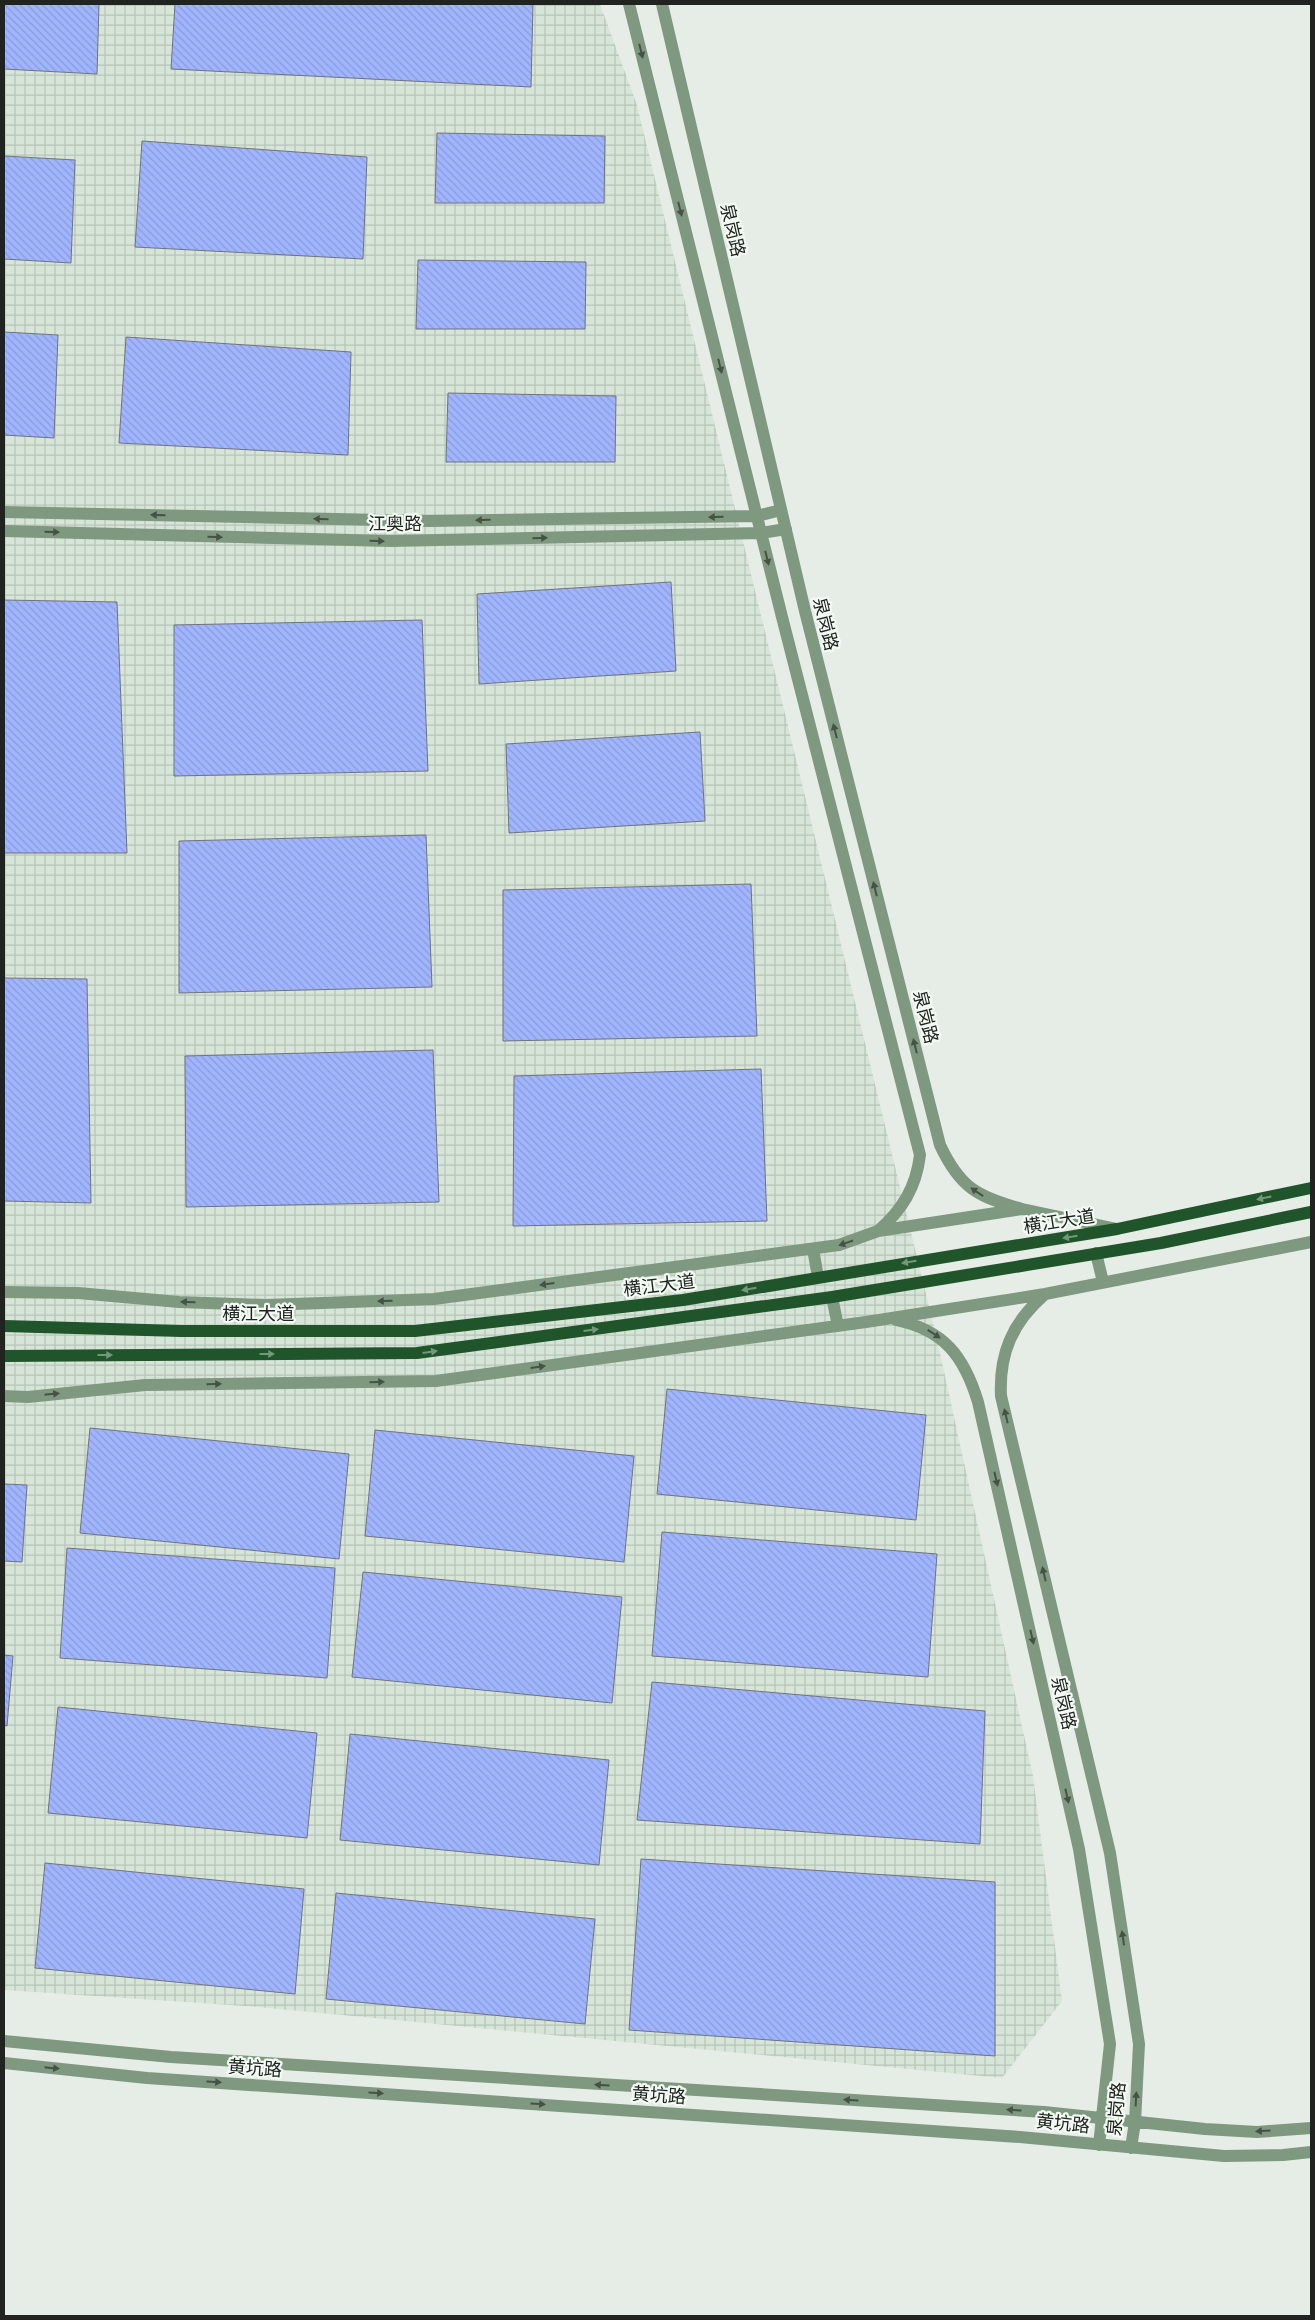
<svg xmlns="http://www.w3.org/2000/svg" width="1315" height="2320" font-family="'Roboto Serif','Noto Sans SC',serif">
	<defs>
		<pattern id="industrial-grid" width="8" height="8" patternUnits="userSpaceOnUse" patternTransform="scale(1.25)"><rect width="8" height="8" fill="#d7e5d8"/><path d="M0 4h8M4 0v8" fill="none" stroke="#b8c4b9"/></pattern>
		<pattern id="building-back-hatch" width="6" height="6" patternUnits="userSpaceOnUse" patternTransform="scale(1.25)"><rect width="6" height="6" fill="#a0b5fe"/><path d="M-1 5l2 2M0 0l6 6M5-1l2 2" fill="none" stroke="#8a9bd9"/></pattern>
	</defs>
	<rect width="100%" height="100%" fill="#e6ede6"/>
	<path fill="url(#industrial-grid)" d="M4,4H600L637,105L936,1335L1033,1776L1062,2001L1002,2078L258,2007L4,1990Z"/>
	<path fill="url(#building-back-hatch)" stroke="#71737b" d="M4,4H99L97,74L4,69Z
		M175,4H533L531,87L171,69Z
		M437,133L605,136L604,203H435Z
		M142,141L367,157L363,259L135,247Z
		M4,156L75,160L71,263L4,259Z
		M418,260L586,262L585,329H416Z
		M4,332L58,335L54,438L4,435Z
		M126,337L351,352L348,455L119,443Z
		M448,393L616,396L615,462H446Z
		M671,582L676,671L479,684L477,594Z
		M4,600L117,602L127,853H4Z
		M422,620L428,771L174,776V625Z
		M700,732L705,821L509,833L506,744Z
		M426,835L432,987L179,993V841Z
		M751,884L757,1036L503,1041V890Z
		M4,978L87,979L91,1203L4,1201Z
		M433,1050L439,1202L186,1207L185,1056Z
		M761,1069L767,1221L513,1226L514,1076Z
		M667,1389L926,1415L916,1520L657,1494Z
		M90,1428L349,1454L339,1559L80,1533Z
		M375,1430L634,1456L624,1562L365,1536Z
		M4,1484L27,1485L22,1562L4,1561Z
		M662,1532L937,1554L928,1677L652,1656Z
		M67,1548L335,1568L327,1678L60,1658Z
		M363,1572L622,1597L612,1703L352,1677Z
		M4,1655L13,1656L7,1726L4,1725Z
		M652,1682L985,1711L980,1844L637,1820Z
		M58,1707L317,1733L307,1838L48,1813Z
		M350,1734L609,1760L599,1865L340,1840Z
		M641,1859L995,1882V2056L629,2030Z
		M45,1863L304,1889L295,1994L35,1968Z
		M336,1893L595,1919L585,2024L326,1999Z"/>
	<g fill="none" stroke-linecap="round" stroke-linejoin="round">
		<path stroke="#7e9980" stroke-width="12" d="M629,4L782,617L920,1155C916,1188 902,1210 878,1231
			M662,4L805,611L940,1145C960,1188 978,1197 1022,1209
			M4,512L429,521L757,516L781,510
			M4,531L390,541L761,533L786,529
			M813,1249L818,1277
			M1096,1253L1103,1282
			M4,1292L78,1293L179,1302L266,1305L434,1299L839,1245L878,1231L1022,1209L1117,1229
			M1044,1295C1012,1323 999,1354 1001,1396L1110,1853L1139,2044L1135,2122L1131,2148
			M832,1297L838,1326
			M896,1320C944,1330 964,1356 978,1402L1079,1849L1110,2044L1099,2145
			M4,1396L28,1397L145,1385L436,1381L866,1322L1045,1294L1311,1242
			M4,2041L171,2057L1044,2112L1205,2129L1257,2132L1311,2128
			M4,2063L147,2078L1020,2137L1224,2156L1283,2155L1311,2152"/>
		<path stroke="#20552b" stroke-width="12" d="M4,1326L181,1331H415L683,1300L1117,1229L1311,1188
			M4,1356L417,1353L832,1297L1161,1243L1311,1212"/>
	</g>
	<defs><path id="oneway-solid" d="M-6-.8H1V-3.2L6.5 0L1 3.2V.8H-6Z" transform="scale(1.25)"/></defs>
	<g fill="#465246">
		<use href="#oneway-solid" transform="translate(641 51) rotate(76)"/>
		<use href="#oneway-solid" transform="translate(680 209) rotate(76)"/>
		<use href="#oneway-solid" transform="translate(720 366) rotate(76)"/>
		<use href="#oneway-solid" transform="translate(158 515) rotate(-179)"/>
		<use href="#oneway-solid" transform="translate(716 517) rotate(179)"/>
		<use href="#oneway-solid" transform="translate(321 519) rotate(-179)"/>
		<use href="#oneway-solid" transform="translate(483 520) rotate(179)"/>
		<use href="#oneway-solid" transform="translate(52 532) rotate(2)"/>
		<use href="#oneway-solid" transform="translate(215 537) rotate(2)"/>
		<use href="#oneway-solid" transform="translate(540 538) rotate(-1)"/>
		<use href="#oneway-solid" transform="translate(377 541) rotate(2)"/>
		<use href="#oneway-solid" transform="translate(767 558) rotate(76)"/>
		<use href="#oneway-solid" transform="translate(835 731) rotate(-104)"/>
		<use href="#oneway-solid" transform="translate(875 889) rotate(-104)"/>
		<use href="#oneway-solid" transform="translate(915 1046) rotate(-104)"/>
		<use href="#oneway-solid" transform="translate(977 1192) rotate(-146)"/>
		<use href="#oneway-solid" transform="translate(846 1243) rotate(161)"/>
		<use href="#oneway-solid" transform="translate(547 1284) rotate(172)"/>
		<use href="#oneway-solid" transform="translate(385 1301) rotate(178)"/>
		<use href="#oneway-solid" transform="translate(188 1302) rotate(-178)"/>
		<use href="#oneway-solid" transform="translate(934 1334) rotate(33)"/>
		<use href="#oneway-solid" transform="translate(538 1367) rotate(-8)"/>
		<use href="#oneway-solid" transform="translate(377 1382) rotate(-1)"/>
		<use href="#oneway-solid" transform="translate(214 1384) rotate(-1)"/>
		<use href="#oneway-solid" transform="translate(52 1394) rotate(-6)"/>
		<use href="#oneway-solid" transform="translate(1006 1416) rotate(-103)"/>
		<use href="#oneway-solid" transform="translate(996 1479) rotate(77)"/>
		<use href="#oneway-solid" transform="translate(1044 1574) rotate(-103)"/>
		<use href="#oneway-solid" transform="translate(1032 1637) rotate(77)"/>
		<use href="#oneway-solid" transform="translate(1067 1796) rotate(77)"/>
		<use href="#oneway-solid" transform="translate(1123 1938) rotate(-98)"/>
		<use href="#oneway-solid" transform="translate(52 2068) rotate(6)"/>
		<use href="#oneway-solid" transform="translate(214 2082) rotate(4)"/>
		<use href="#oneway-solid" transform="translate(602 2085) rotate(-176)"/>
		<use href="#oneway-solid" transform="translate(376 2093) rotate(4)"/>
		<use href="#oneway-solid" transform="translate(1136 2099) rotate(-87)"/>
		<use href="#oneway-solid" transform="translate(851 2100) rotate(-176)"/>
		<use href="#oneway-solid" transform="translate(538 2104) rotate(4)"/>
		<use href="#oneway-solid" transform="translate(1014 2110) rotate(-176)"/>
		<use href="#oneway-solid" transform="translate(1263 2131) rotate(177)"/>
	</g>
	<g fill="#74977b">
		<use href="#oneway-solid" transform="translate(1264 1198) rotate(168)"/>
		<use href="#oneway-solid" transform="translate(1070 1237) rotate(171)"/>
		<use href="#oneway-solid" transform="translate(909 1262) rotate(171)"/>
		<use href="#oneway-solid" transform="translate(749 1289) rotate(170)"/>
		<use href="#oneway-solid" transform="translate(591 1330) rotate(-7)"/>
		<use href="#oneway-solid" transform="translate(430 1352) rotate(-8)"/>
		<use href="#oneway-solid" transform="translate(267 1354)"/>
		<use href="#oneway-solid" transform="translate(105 1355)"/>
	</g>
	<g text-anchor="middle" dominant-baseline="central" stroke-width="4.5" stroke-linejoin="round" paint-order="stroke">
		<g font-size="18" fill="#202320" stroke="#f3faf3">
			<text transform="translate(733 230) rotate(77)">泉岗路</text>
			<text x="395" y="523">江奥路</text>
			<text transform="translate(826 624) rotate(76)">泉岗路</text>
			<text transform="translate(926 1017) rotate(76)">泉岗路</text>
			<text transform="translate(1059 1221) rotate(-9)">横江大道</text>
			<text transform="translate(659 1285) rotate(-7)">横江大道</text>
			<text x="258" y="1313">横江大道</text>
			<text transform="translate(1064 1703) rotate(77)">泉岗路</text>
			<text transform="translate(255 2068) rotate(4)">黄坑路</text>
			<text transform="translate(659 2095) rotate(4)">黄坑路</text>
			<text transform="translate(1116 2109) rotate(-85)">泉岗路</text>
			<text transform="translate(1063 2123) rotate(6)">黄坑路</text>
		</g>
	</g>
	<rect width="1315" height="2320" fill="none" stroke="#202320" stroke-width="10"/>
</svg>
